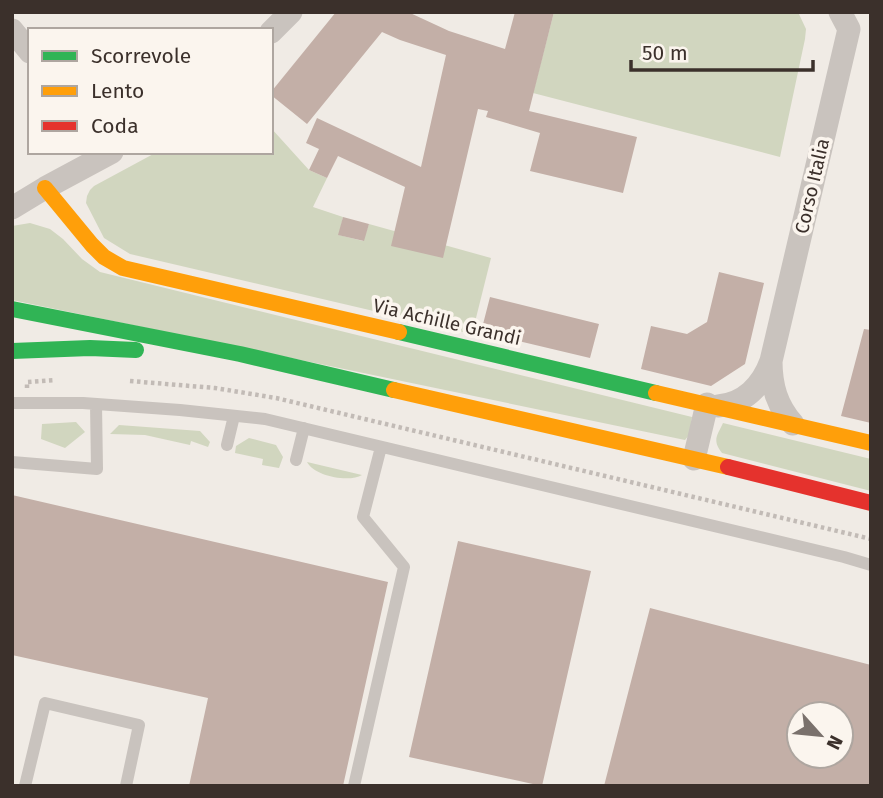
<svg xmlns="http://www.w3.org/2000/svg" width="883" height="798" font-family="'Fira Sans',sans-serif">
	<rect width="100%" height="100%" fill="#f0ebe5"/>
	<path fill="#d1d6bf" d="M554,12H798L806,29L805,39L780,157L533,93Z
		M271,128L309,170L327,178L313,207L343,217L339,235L363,241L369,224L491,258L472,334L130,254L104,238L86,203L87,196L90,190L94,186L157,152H271Z
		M30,223L50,229L63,239L82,259L100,272L692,417L690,434L685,440L12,300V226Z
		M76,422L85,432L65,448L41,439L42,424Z
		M723,423L871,459V491L722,453C712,440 717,436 723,423Z
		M119,425L200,431L210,442L208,447L191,441L190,445L145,435L110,434Z
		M249,438L276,445L283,457L279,468L262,465L263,459L235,453L236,446Z
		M307,462L362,475C349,483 314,476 307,462Z"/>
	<path fill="#c3afa7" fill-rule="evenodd" d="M336,12H408L449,31L505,49L515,12H554L529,111L637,137L623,193L530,171L540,133L486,117L488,111L478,109L443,258L391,246L405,187L338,156L327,178L309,170L319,149L306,143L317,118L421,167L446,55L400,40L382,32L307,124L271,95V92Z
		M343,217L369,224L364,241L338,235Z
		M719,272L764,283L745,364L711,386L641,369L651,326L687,334L707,322Z
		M490,297L599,324L590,358L481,332Z
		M864,329L871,330V423L841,416Z
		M12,495L388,582L343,786H189L208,698L12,655Z
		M458,541L591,571L542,786L409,757Z
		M650,608L871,665V786H604ZM799,714H841V756H799Z"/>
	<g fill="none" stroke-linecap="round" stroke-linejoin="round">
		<path stroke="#c2bbb6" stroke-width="4.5" stroke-dasharray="3.5 3.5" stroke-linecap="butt" d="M130,381L215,388L276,398L871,539
			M27,388V382L55,380"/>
		<path stroke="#c9c3be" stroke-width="12" d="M12,403H83L180,410L265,419L844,557L871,565
			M227,445L234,416
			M296,460L304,428
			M12,462L97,469L96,404
			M25,786L45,703L139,725L126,786
			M354,786L404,567L363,517L381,447"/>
		<path stroke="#c9c3be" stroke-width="23" d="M12,30L30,52
			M271,32L291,12
			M12,208L45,188L112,152
			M771,361C771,386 777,406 793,424
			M718,406C744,404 762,386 771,361L849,29L840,12
			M694,459L707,404"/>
		<path stroke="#30b455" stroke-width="16" d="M12,309L240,354L394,390
			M399,332L656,393
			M12,351L90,348L136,350"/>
		<path stroke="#ff9f0a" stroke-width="16" d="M45,188L92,245L104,257L123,268L399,332
			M394,390L728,467
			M656,393L871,443"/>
		<path stroke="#e5322d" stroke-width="16" d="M728,467L871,503"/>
	</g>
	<g text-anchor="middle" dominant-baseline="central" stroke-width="7" stroke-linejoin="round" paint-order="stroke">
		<g font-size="19" fill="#3b302b" stroke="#fbf5ee">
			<text transform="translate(812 186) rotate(-77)">Corso Italia</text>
			<text transform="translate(447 322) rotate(13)">Via Achille Grandi</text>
		</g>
	</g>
	<rect width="883" height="798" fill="none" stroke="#3b302b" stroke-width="28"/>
	<rect x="28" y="28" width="245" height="126" fill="#fbf5ee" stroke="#aea6a0" stroke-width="2"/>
	<rect x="42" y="51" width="35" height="10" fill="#30b455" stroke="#aea6a0" stroke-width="2"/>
	<text x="91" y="63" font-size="21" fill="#3b302b">Scorrevole</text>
	<rect x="42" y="86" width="35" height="10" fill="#ff9f0a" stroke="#aea6a0" stroke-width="2"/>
	<text x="91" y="98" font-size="21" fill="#3b302b">Lento</text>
	<rect x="42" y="121" width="35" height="10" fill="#e5322d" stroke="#aea6a0" stroke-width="2"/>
	<text x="91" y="133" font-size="21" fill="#3b302b">Coda</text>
	<g transform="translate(820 735) rotate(117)"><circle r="33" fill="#fbf5ee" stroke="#aea6a0" stroke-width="2"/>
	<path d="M0-5L12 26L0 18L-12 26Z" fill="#7a716c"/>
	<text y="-10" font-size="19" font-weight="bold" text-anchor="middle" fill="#3b302b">N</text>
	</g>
	<path d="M631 60v10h182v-10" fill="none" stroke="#3b302b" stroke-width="3.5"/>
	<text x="642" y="60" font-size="21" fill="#3b302b" stroke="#fbf5ee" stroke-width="5" paint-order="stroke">50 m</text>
</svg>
